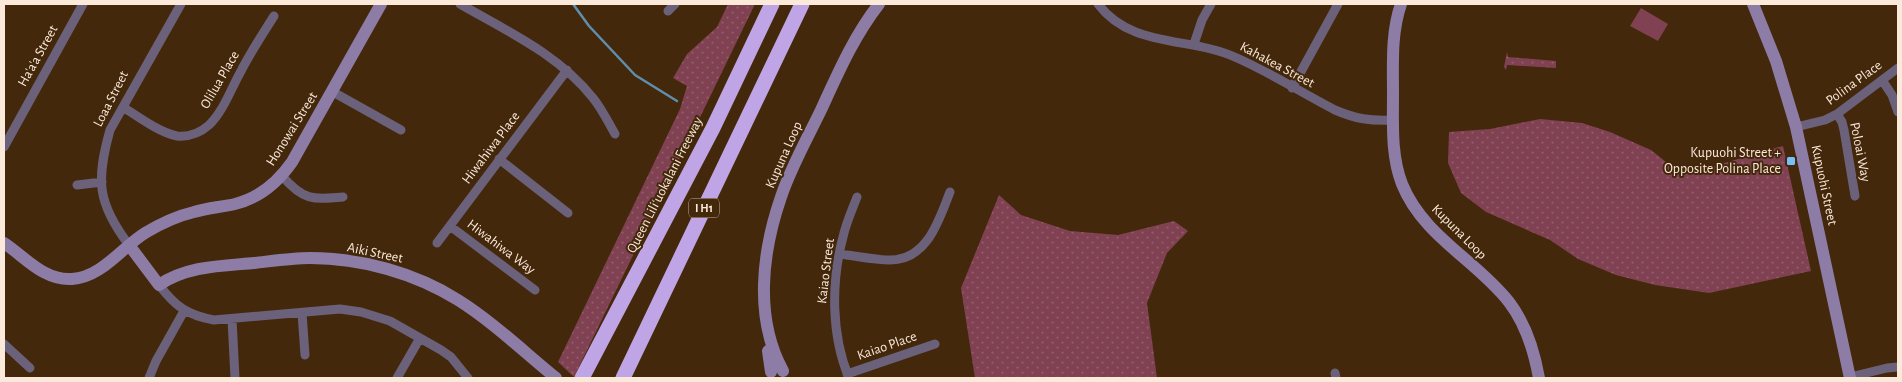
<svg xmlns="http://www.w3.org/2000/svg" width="1902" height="382" font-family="'Alegreya Sans',sans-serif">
	<defs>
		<pattern id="green-dots" width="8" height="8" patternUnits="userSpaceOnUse" patternTransform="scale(1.25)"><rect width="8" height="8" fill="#804152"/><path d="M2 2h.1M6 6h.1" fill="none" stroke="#935c6a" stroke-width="1.8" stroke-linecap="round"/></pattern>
	</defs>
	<rect width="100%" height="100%" fill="#43280c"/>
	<path fill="url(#green-dots)" d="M728,4H755L574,377L558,362L680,109L687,86L673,78L687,54L717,27Z
		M1507,52L1508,57L1556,61V68L1507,65L1506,70L1504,67Z
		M1540,119L1582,123L1610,132L1651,150L1671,166L1697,171L1783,146L1811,271L1709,293L1655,285L1616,275L1578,259L1550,240L1486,212L1461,193L1448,163L1449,132L1490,129Z
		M999,195L1021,215L1070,231L1118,235L1174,221L1188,231L1167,253L1147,303L1157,378H975L961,288Z"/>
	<path fill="#804152" d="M1641,8L1668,24L1658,41L1630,26Z"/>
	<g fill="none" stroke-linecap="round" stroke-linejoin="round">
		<path stroke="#608eac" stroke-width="2.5" d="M573,4L589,26L635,75L677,101"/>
		<path stroke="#6b617b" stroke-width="9" d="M460,4C507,31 558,54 593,98C602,109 608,122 615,134
			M1098,4C1132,49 1190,36 1237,58C1271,73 1302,93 1335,110C1356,119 1370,121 1393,120
			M668,11L675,4
			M1194,44L1202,20L1211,4
			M1882,80L1892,95L1898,112
			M1292,88L1338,4
			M333,92L401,130
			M123,107C137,116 160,133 177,136C188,137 200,133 209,125C223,112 231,89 240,73C250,53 262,35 274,16
			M1837,114L1842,122L1844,130L1855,196
			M1796,127L1825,120L1837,114L1898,68
			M4,147L83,4
			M499,159L568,213
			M282,176C303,200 312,200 343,197
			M77,185L102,182
			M450,226L535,290
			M437,243L567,70
			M129,245C97,203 96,180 110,130L181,4
			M840,254C856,256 874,260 890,260C928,260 939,219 950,192
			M159,285C176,307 187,315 214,320L340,309L361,312L390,321L441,350L451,357L468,378
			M302,313L305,355
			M232,319L235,378
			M4,344L30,368
			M1335,373L1336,378
			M847,374L935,344
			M1850,377L1887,368L1898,367
			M149,378L156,361L184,311
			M397,378L420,338
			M849,378C831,335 831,282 843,237C846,223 852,210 857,197"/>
		<path stroke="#8d7da6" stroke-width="12" d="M1401,4C1391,33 1393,64 1393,94C1393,124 1391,156 1402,184C1423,236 1476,260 1509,302C1526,324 1534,350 1539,378
			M1753,4L1776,61L1796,127L1850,378
			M4,243C25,257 44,281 72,279C102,277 121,248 145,233C160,224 177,216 194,212C207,208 222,207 235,204C259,198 278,182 292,162L381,4
			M129,245L159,285C187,266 221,266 254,263C272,261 292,258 310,258C361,258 415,273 458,300C493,322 524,352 556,378
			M768,351L771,372
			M783,371C754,318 762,252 781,197C791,167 807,139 821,110C838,73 854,36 879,4"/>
		<path stroke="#bfa5e5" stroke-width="15" d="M582,378L713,128L772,4
			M623,378L802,4"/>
	</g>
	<rect fill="#77bff7" stroke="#43280c" stroke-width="2" x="1786" y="156" width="10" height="10" rx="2.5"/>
	<g text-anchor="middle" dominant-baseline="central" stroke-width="4" stroke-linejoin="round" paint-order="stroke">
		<rect fill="#43280c" stroke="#c4af9c" stroke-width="1" x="689" y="198.5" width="30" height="19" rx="4"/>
		<g font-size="12" font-weight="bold" fill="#fbe9d9">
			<text x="704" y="208">I H1</text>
		</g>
		<g font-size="14" fill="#fbe9d9" stroke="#43280c">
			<text transform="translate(38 56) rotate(-61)">Ha'a'a Street</text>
			<text transform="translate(1277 65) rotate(28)">Kahakea Street</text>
			<text transform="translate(220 80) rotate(-60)">Olilua Place</text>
			<text transform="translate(1854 83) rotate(-36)">Polina Place</text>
			<text transform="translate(111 99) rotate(-63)">Loaa Street</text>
			<text transform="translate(292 129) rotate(-58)">Honowai Street</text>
			<text transform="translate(491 148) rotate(-53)">Hiwahiwa Place</text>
			<text transform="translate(1860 152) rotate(79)">Poloai Way</text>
			<text transform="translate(784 155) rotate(-66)">Kupuna Loop</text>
			<text transform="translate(665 185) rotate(-63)">Queen Liliʻuokalani Freeway</text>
			<text transform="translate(1824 185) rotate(78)">Kupuohi Street</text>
			<text transform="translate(1459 232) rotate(45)">Kupuna Loop</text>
			<text transform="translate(501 247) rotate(37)">Hiwahiwa Way</text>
			<text transform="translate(375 253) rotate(12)">Aiki Street</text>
			<text transform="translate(826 271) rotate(-83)">Kaiao Street</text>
			<text transform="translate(887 346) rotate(-19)">Kaiao Place</text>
		</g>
		<g font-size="14" fill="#fbe9d9" stroke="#43280c" text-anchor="end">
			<text x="1781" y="153">Kupuohi Street +<tspan x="1781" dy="16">Opposite Polina Place</tspan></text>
		</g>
	</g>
	<rect width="1902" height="382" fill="none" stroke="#fbe9d9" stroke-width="10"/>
</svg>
